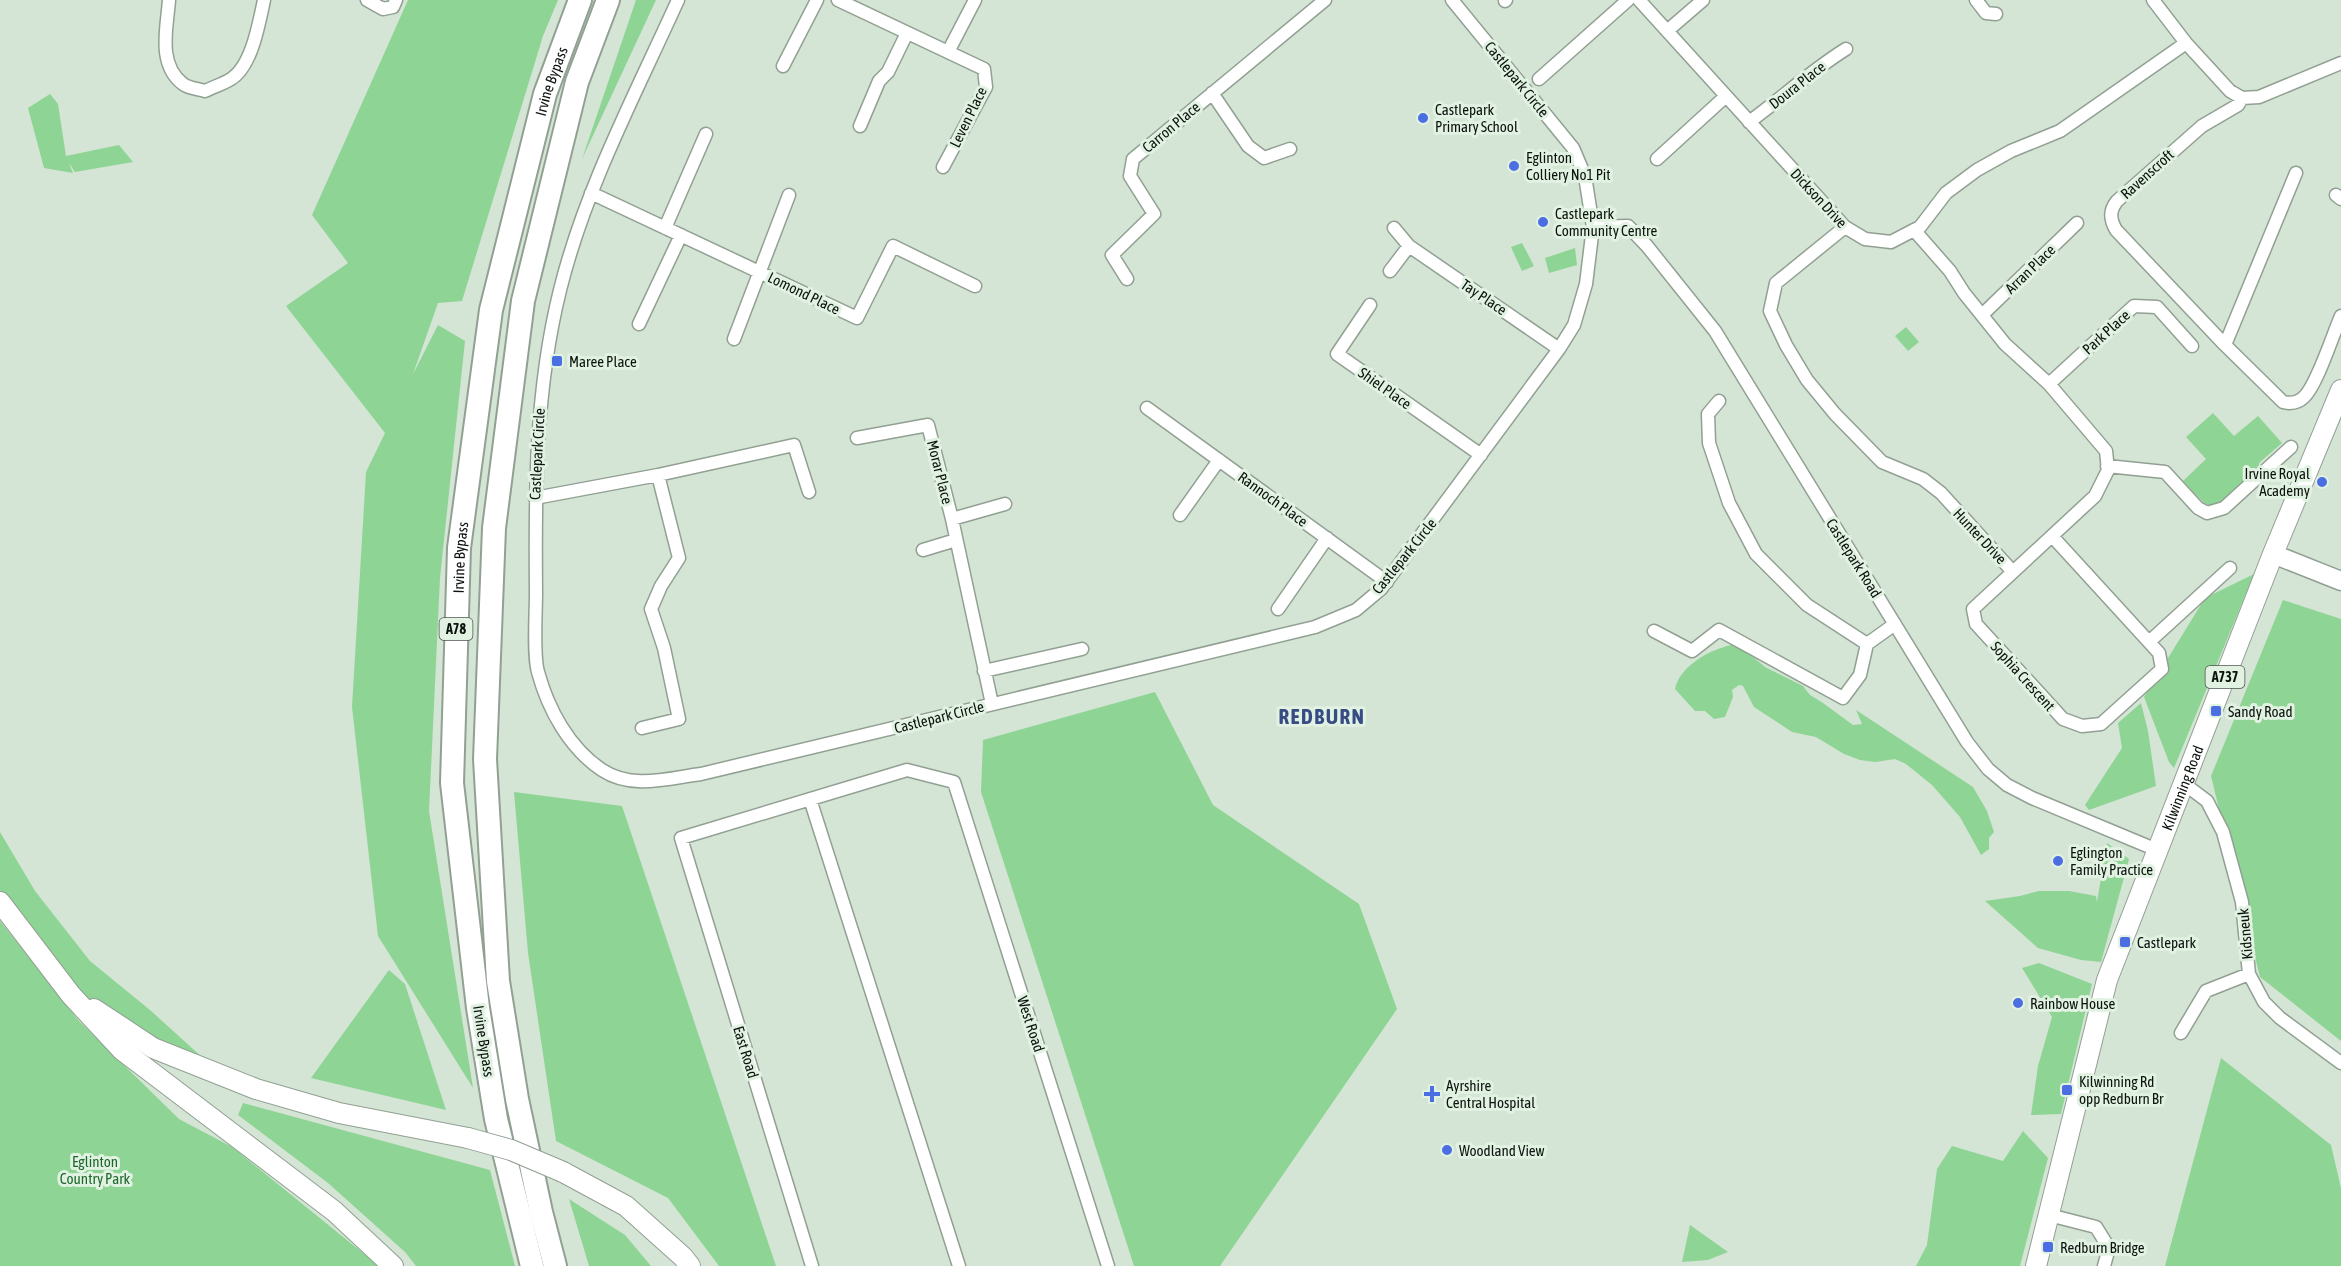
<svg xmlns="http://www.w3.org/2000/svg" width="2341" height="1266" font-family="'Asap Condensed',sans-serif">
	<rect width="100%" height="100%" fill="#d4e4d5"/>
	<path fill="#8ed595" d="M408,0H558L543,36L462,301L438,303L413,374L438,325L465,341L440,578L429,811L473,1088L378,936L352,707L366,472L385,433L286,306L348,263L312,215Z
		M636,0H656L582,159Z
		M50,94L58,104L66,156L119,145L133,162L75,172L69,163L73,173L44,168L28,108Z
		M1522,243L1534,266L1522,271L1511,247Z
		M1575,248L1577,265L1549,273L1545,258Z
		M1906,327L1919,342L1908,351L1895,336Z
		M2213,413L2234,436L2258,416L2282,443L2259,463V469L2215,507L2205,504L2183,481L2206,459L2186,437Z
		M2254,574L2174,768L2169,762L2144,697L2205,598Z
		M2283,600L2341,619V1041L2260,977L2211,776Z
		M1731,645L1747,652L1765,667L1803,686L1810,695L1823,703L1853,725L1862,724L1856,710L1973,787L1987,811L1994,832L1989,838V849L1981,855L1960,817L1932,785L1906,764L1895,759L1875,762L1860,760L1844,754L1816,737L1792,732L1754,707L1743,686L1739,685L1732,690L1733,697L1725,717L1714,719L1705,711H1695L1675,689C1680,666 1709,650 1731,645Z
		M1155,692L1213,805L1359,904L1397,1009L1220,1266H1134L981,792L983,740Z
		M2141,703L2148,731L2156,786L2089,810L2085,805L2122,748L2118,723Z
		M514,792L622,806L776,1266H719L668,1198L556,1141L528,953Z
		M0,832L35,891L90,961L150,1010L204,1059L194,1064L100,1013L55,973L0,893Z
		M2107,843L2129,859L2101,962L2081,960L2038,948L1985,901L2020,896L2039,891H2069L2096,896L2097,902Z
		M0,921L79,1021L179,1119L232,1147L379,1266H0Z
		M2039,963L2092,984L2061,1114L2031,1115L2038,1066L2052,1017L2022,968Z
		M389,970L405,984L446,1110L311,1078Z
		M2221,1058L2331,1145L2341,1188V1266H2165Z
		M243,1103L490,1170L515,1266H416L405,1252L328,1183L238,1115Z
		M2023,1131L2048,1158L2020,1266H1916L1927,1245L1937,1169L1952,1146L2003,1161Z
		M569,1199L625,1235L651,1266H589Z
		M1690,1225L1728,1252L1708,1260L1682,1262Z"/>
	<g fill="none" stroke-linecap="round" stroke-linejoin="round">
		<defs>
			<path id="street" d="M169,0C167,28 157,64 183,84C188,88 198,89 205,91C213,87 223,84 231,79C252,66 259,23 264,0
				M367,0L383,9L393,7L396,0
				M678,0C635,95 585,189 560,290C535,391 535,490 536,593C536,613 533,655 538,672C548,709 569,748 602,770C632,790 669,778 701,774L1315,627L1356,610L1381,589L1559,349L1574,325L1586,284L1593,227L1585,176L1573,148L1452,0
				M838,0L984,69L986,87L943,167
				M1639,0L1845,227L1865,239L1891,242L1914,230L1920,227L1946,193L1977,170L2011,151L2060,131L2186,43
				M1976,0L1986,13L1996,14
				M2153,0L2186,43L2230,91L2242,98L2259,97L2341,63
				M1505,1L1506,0
				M1667,31L1703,0
				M948,52L975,0
				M783,66L817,0
				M1539,79L1628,0
				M1212,93L1248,146L1264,158L1290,149
				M2242,98L2238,105L2202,126L2117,201C2109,211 2110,219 2116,230L2225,345L2283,402C2291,404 2298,403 2304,397C2317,385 2333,334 2341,316
				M1749,122C1782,98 1812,70 1846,49
				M860,126L879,81L888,72L907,33
				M1657,159L1726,96
				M591,193L857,318L893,246L975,286
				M2336,195L2341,199
				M1593,227L1628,226L1647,246L1715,331L1967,742L1988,769L2007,785L2032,798L2157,850
				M1845,227L1776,283L1770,311L1786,345L1807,380L1835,414L1882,462L1923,479L1941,493L2013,572
				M665,228L706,134
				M1394,228L1409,246L1559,349
				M1914,230L1950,271L1964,293L2005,344L2049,384L2106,451L2108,470L2095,496L1973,609L1976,624L2063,719L2082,726L2101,724L2162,669L2159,653L2052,536
				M1390,271L1409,246
				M1127,279L1112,255L1154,214L1130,176L1133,159L1325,0
				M1370,305L1337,354L1481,455
				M1982,315L2077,223
				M639,324L681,235
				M734,339L789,195
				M2225,345L2296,173
				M2049,384L2134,306L2157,307L2192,346
				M1719,401L1708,414L1709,443L1729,503L1756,554L1807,605L1867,644L1895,624
				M1147,408L1387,582
				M857,438L928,425L952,519L992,704
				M2107,466L2165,472L2198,508L2207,513L2224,508L2291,447
				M535,498L658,475L794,445L809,492
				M1180,515L1219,460
				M952,519L1005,504
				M923,550L956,540
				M1278,609L1327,538
				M1654,631L1692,651L1719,630L1843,698L1860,675L1867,644
				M2150,641L2230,568
				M984,671L1082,649
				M642,728L679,719L664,648L651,609L661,586L679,558L658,475
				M2183,783L2207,801L2223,832L2242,902L2249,974L2264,1002L2280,1018L2341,1063
				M810,799L959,1266
				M2181,1033L2206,991L2249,974
				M2049,1215L2096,1227L2109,1248L2104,1266
				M812,1266L681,838L907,770L954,782L1108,1266"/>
			<path id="secondary" d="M2273,554L2341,581"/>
			<g id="primary">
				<path d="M0,902L71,995L122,1050L334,1211L393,1266"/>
				<path d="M94,1009L153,1048L256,1089L339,1113L468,1138"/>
				<path d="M563,1172L626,1206L683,1257L690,1266"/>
				<path id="s1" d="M2036,1266L2107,980L2273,554L2341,390"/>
			</g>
			<g id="highway">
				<path id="s2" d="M532,1266L496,1119L478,1008L452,783L459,548L491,310L545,94L580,0"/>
				<path d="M555,1266L541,1212L517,1099L498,981L485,759L494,528L523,301L577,82L608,0"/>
			</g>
		</defs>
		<use href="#street" stroke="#91a092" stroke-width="15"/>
		<use href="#secondary" stroke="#91a092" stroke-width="21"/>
		<use href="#primary" stroke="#91a092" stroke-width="22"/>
		<use href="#highway" stroke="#91a092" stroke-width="26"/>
		<use href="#street" stroke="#fff" stroke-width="12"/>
		<use href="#secondary" stroke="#fff" stroke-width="18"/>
		<use href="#primary" stroke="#fff" stroke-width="20"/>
		<use href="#highway" stroke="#fff" stroke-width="22"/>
		<defs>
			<path id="primary-bridge" d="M468,1138L511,1150L563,1172"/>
		</defs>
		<use href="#primary-bridge" stroke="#91a092" stroke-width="22" stroke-linecap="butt"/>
		<use href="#primary-bridge" stroke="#fff" stroke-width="20"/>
	</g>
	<g fill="#4b6ee2" stroke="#e1f2e2" stroke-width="2">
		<circle cx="1423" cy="118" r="6"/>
		<circle cx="1514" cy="166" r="6"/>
		<circle cx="1543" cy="222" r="6"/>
		<rect x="551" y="355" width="12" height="12" rx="3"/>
		<circle cx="2322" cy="482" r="6"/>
		<rect x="2210" y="705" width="12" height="12" rx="3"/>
		<circle cx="2058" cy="861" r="6"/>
		<rect x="2119" y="936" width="12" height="12" rx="3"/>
		<circle cx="2018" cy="1003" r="6"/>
		<rect x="2061" y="1084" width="12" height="12" rx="3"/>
		<path d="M1429 1085h6v6h6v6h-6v6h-6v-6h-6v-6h6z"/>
		<circle cx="1447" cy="1150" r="6"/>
		<rect x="2042" y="1241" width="12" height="12" rx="3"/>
	</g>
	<g text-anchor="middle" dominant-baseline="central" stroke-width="6" stroke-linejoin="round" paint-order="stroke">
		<g fill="#e1f2e2" stroke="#4c554d" stroke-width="1.5">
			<rect x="439.5" y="618" width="33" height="22" rx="4.5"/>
			<rect x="2205.5" y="666" width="39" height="22" rx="4.5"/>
		</g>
		<g font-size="14" font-weight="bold" fill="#0c120d">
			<text x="456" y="629">A78</text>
			<text x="2225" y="677">A737</text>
		</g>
		<g font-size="15" fill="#0c120d" stroke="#e1f2e2">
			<text transform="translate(1517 79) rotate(51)">Castlepark Circle</text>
			<text stroke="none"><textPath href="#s2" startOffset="1202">Irvine Bypass</textPath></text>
			<text transform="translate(1797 85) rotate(-38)">Doura Place</text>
			<text transform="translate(968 117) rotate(-64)">Leven Place</text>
			<text transform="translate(1171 127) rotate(-40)">Carron Place</text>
			<text transform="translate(2147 174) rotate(-42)">Ravenscroft</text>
			<text transform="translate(1819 198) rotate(47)">Dickson Drive</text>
			<text transform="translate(2030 269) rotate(-44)">Arran Place</text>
			<text transform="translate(804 293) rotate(26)">Lomond Place</text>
			<text transform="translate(1484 297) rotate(34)">Tay Place</text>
			<text transform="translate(2106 332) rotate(-42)">Park Place</text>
			<text transform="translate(1385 388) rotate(35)">Shiel Place</text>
			<text transform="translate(537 454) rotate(-87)">Castlepark Circle</text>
			<text transform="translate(940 472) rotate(76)">Morar Place</text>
			<text transform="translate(1273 499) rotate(36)">Rannoch Place</text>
			<text transform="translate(1980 536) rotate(47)">Hunter Drive</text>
			<text transform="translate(1404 556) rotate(-51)">Castlepark Circle</text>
			<text stroke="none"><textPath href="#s2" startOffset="716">Irvine Bypass</textPath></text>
			<text transform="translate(1854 558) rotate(58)">Castlepark Road</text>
			<text transform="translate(2023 676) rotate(48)">Sophia Crescent</text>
			<text transform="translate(939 717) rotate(-14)">Castlepark Circle</text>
			<text stroke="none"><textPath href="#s1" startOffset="501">Kilwinning Road</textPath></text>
			<text transform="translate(2245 934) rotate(-95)">Kidsneuk</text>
			<text transform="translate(1031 1024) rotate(72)">West Road</text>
			<text transform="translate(484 1041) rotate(81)">Irvine Bypass</text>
			<text transform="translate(746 1052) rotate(73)">East Road</text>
		</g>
		<g font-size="15" fill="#0c120d" stroke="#e1f2e2" text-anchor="start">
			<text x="1435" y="109">Castlepark<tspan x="1435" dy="17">Primary School</tspan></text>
			<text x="1526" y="157">Eglinton<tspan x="1526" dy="17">Colliery No1 Pit</tspan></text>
			<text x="1555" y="213">Castlepark<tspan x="1555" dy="17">Community Centre</tspan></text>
			<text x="569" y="361">Maree Place</text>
			<text x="2310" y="473" text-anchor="end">Irvine Royal<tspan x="2310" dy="17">Academy</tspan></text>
			<text x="2228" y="711">Sandy Road</text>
			<text x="2070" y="852">Eglington<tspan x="2070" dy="17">Family Practice</tspan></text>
			<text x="2137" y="942">Castlepark</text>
			<text x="2030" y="1003">Rainbow House</text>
			<text x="2079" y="1081">Kilwinning Rd<tspan x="2079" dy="17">opp Redburn Br</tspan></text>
			<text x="1446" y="1085">Ayrshire<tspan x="1446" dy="17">Central Hospital</tspan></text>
			<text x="1459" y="1150">Woodland View</text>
			<text x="2060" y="1247">Redburn Bridge</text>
		</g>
		<g font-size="15" fill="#1e682d" stroke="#e1f2e2">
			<text x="95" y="1161">Eglinton<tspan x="95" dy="17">Country Park</tspan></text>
		</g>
		<g font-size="21" font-weight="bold" letter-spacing="1.5" fill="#374b85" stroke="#e1f2e2">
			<text x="1322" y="716">REDBURN</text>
		</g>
	</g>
</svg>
